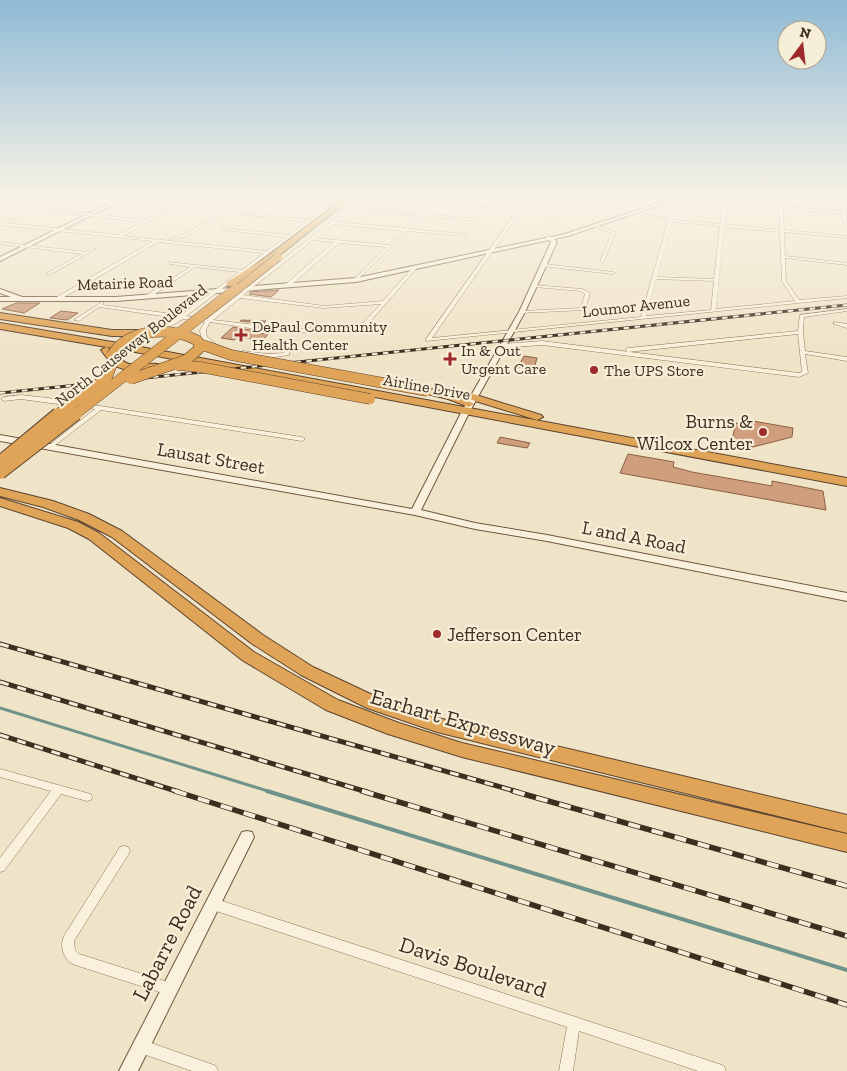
<svg xmlns="http://www.w3.org/2000/svg" width="847" height="1071" font-family="'Zilla Slab',serif">
	<rect width="100%" height="100%" fill="#f0e4c8"/>
	<g fill="none" stroke-linecap="round" stroke-linejoin="round">
		<path stroke="#6f938a" stroke-width="3" d="M0,708L271,792"/>
		<path stroke="#6f938a" stroke-width="4" d="M267,791L847,970"/>
	</g>
	<path fill="#cf9f7d" stroke="#8d5f41" d="M279,290L271,297L249,294L251,292Z
		M16,303H40L24,313L2,309Z
		M61,311L78,313L67,320L50,318Z
		M242,320L266,321L264,323L267,324L256,333L268,334L263,340L238,337L234,340L221,338L233,327L256,331L261,328L257,323L240,321Z
		M524,356L537,358L534,369L518,367Z
		M747,420L793,428L792,437L753,447L731,444L736,423L741,424V421L747,422Z
		M500,437L530,443L527,448L497,443Z
		M628,454L674,462L673,467L692,472L772,486V481L823,491L826,510L620,473Z"/>
	<g fill="none" stroke-linecap="round" stroke-linejoin="round">
		<defs>
			<path id="street" d="M38,195H51L171,206L191,195H195L174,208L123,236L267,251L286,237L223,230L221,229L223,228L289,235L306,222L242,214L244,213L309,220L326,207L245,199L184,238L181,237L170,240L168,239L185,234L241,199L208,195L245,197L329,205L342,195H346L186,316L207,319L347,209L336,208L335,206L349,207L364,195L434,200L439,195H443L438,200L491,206L489,207L436,202L424,214L477,219L479,220L477,221L422,216L409,229L465,234L467,235L465,236L407,231L356,281L354,280V279L387,247L339,243L290,286H286V284L334,242L313,240L243,295L324,306L383,301L413,267L417,268L367,325L350,330L297,333L294,331L297,329L350,326L363,323L381,304L324,308L240,298L213,320L256,325L259,327L256,329L210,322L206,330L207,337L217,345V347L215,348L201,338L200,330L205,322L183,319L171,326L156,331L154,330V328L167,324L177,318L99,307L79,321L74,320L102,302L104,303L102,305L181,315L239,272L195,267L149,298H145V296L190,267L170,264L168,263V262L242,270L264,253L158,242L59,300H55V298L153,241L0,225V223H2L35,208L0,204V202L39,206L58,198ZM368,196L432,202L420,214L353,207ZM62,198L168,208L146,220L40,208ZM351,209L418,216L405,228L335,222ZM36,210L142,222L118,235L6,223ZM332,224L403,231L389,245L315,238Z
				M528,195H532L432,338L641,317L668,221L636,213L638,212L665,219L721,224L723,203L691,195H697L733,203L779,206L778,195H782V207L842,211L837,195H841L845,212H847V214H846L847,226L845,225L842,214L783,209L784,230L847,236V238L784,232L785,256L847,263V265L785,258L786,281L799,300L847,296V298L426,341V339ZM727,204L779,209L780,230L725,224ZM672,222L720,226L714,279L657,277ZM724,227L780,232L782,281L795,301L716,309ZM656,279L714,281L711,310L646,316Z
				M542,195H569L611,199V195H615V199L652,209L650,210L613,201L567,198L546,231L545,234L553,239L551,240L541,234L564,197Z
				M596,225L616,232L604,261L602,262L600,261L612,233L595,227L594,226Z
				M0,242L86,252L93,248L96,249L49,275H47V273L82,254L0,244Z
				M544,264L613,272L615,273L613,274L542,266V264Z
				M533,285L582,289L590,293L585,310L520,313V312L522,311L581,308L585,294L581,291L535,287H533Z
				M847,309V311L804,317L803,332L805,351L847,357V361L805,354L808,373L799,377L542,345L502,348L499,346L502,344L542,341L799,373L802,372L798,334L628,352L625,350L628,348L798,331L800,315Z
				M834,322L847,324V328L834,324Z
				M285,346L290,347L289,355L268,358L243,355L240,353L243,351L268,354L284,353Z
				M21,395L48,398L302,437L305,439L302,441L101,410L50,449L48,448L47,447L48,446L95,409L21,399L4,401L1,399L4,397Z
				M0,769L87,793L91,794L92,797L91,800L87,801L61,794L4,871L0,872V858L51,791L0,777Z
				M124,846L128,847L130,851L128,855L74,941L75,950L79,954L174,984L175,989L174,994L169,995L75,965C64,961 59,947 64,936L120,847Z
				M213,898L719,1064L724,1066L726,1071H698L579,1031L573,1071H559L567,1027L213,910L209,908L207,904L209,900Z
				M140,1039L211,1064L216,1066L218,1071H192L140,1053L135,1051L133,1046L135,1041Z"/>
			<path id="secondary" d="M126,195H132L0,261V257Z
				M683,195H690L568,236L554,239L557,242L525,312L470,411L421,510L475,523L547,535L847,593V601L547,541L475,529L415,515L0,441V435L412,509L462,411L519,312L551,242L549,240L356,282L116,301H0V297H11L0,293V289L22,297H116L356,278L565,234Z
				M247,831L252,832L254,837L138,1071H119L242,832Z"/>
			<path id="highway" d="M348,195H355L271,262L233,286H227V282L265,258Z
				M0,313L112,330H147L152,333L147,336H112L0,319Z
				M0,323L130,345L847,478V486L130,351L0,329Z
				M106,347C115,350 118,361 129,364C139,367 156,360 164,367C154,376 125,372 114,365C109,361 105,355 101,350Z
				M427,388L455,394L474,404L469,407L448,399L423,393V389Z
				M473,394L541,415L543,417L537,420L469,399V395Z
				M0,488L53,501L89,514L122,531L263,635L313,667L379,698L438,718L847,815V833L437,732L367,708L301,675L251,643L112,537L79,520L43,507L0,496Z
				M0,498L78,522L99,533L254,652L338,700L399,723L462,743L847,834V852L462,757L388,734L326,710L242,660L89,539L68,528L0,506Z"/>
		</defs>
		<use href="#street" stroke="#8d765c" stroke-width="1"/>
		<use href="#secondary" stroke="#6f573f" stroke-width="2"/>
		<use href="#highway" stroke="#5b4430" stroke-width="2"/>
		<use href="#street" fill="#faf1dc" fill-rule="evenodd"/>
		<use href="#secondary" fill="#faf1dc" fill-rule="evenodd"/>
		<use href="#highway" fill="#e0a458" fill-rule="evenodd"/>
		<defs>
			<path id="rail-far2" d="M0,393L847,305"/>
			<path id="rail-far1" d="M0,644L518,792
				M0,682L367,792
				M0,735L179,792"/>
			<path id="rail" d="M175,791L847,1005
				M362,791L847,936
				M513,791L847,886"/>
		</defs>
		<use href="#rail-far2" stroke="#3d2e20" stroke-width="3"/>
		<use href="#rail-far1" stroke="#3d2e20" stroke-width="5"/>
		<use href="#rail" stroke="#3d2e20" stroke-width="5.5"/>
		<use href="#rail-far2" stroke="#f7eed8" stroke-width="2" stroke-dasharray="5.5" stroke-linecap="butt"/>
		<use href="#rail-far1" stroke="#f7eed8" stroke-width="3" stroke-dasharray="9" stroke-linecap="butt"/>
		<use href="#rail" stroke="#f7eed8" stroke-width="4" stroke-dasharray="12" stroke-linecap="butt"/>
		<defs>
			<path id="highway-bridge-far2" d="M235,291L278,257"/>
			<path id="highway-bridge-far1" d="M200,344L231,355L427,391
				M112,355C127,328 173,326 198,341L199,349L186,360L131,379
				M177,365L200,367L370,399
				M57,415L107,377L114,359
				M74,415L236,289"/>
			<path id="highway-bridge" d="M0,462L58,414
				M0,473L76,414"/>
		</defs>
		<use href="#highway-bridge-far2" stroke="#5b4430" stroke-width="9" stroke-linecap="butt"/>
		<use href="#highway-bridge-far1" stroke="#5b4430" stroke-width="11" stroke-linecap="butt"/>
		<use href="#highway-bridge" stroke="#5b4430" stroke-width="14" stroke-linecap="butt"/>
		<use href="#highway-bridge-far2" stroke="#e0a458" stroke-width="8"/>
		<use href="#highway-bridge-far1" stroke="#e0a458" stroke-width="10"/>
		<use href="#highway-bridge" stroke="#e0a458" stroke-width="12"/>
	</g>
	<linearGradient id="sky" x2="0" y2="1"><stop stop-color="#8fbad6"/><stop offset="0.57" stop-color="#f8f3e6"/><stop offset="1" stop-color="#f8f3e6" stop-opacity="0"/></linearGradient>
	<rect width="847" height="345" fill="url(#sky)"/>
	<g fill="#9e2a2b" stroke="#f7eed8" stroke-width="2">
		<path d="M238.5 327.5h5v5h5v5h-5v5h-5v-5h-5v-5h5z"/>
		<path d="M447.5 351.5h5v5h5v5h-5v5h-5v-5h-5v-5h5z"/>
		<circle cx="594" cy="370" r="5"/>
		<circle cx="763" cy="432" r="5"/>
		<circle cx="437" cy="634" r="5"/>
	</g>
	<g text-anchor="middle" dominant-baseline="central" stroke-width="4.5" stroke-linejoin="round" paint-order="stroke">
		<g font-size="16" fill="#3d2e20" stroke="#f7eed8">
			<text transform="translate(125 283) rotate(-2)">Metairie Road</text>
			<text transform="translate(636 306) rotate(-6)">Loumor Avenue</text>
			<text transform="translate(131 345) rotate(-38)">North Causeway Boulevard</text>
			<text transform="translate(427 387) rotate(10)">Airline Drive</text>
		</g>
		<g font-size="16" fill="#3d2e20" stroke="#f7eed8" text-anchor="start">
			<text x="252" y="326">DePaul Community<tspan x="252" dy="18">Health Center</tspan></text>
			<text x="461" y="350">In &amp; Out<tspan x="461" dy="18">Urgent Care</tspan></text>
			<text x="604" y="370">The UPS Store</text>
		</g>
		<g font-size="19" fill="#3d2e20" stroke="#f7eed8" text-anchor="end">
			<text x="753" y="421">Burns &amp;<tspan x="753" dy="22">Wilcox Center</tspan></text>
			<text x="447" y="634" text-anchor="start">Jefferson Center</text>
		</g>
		<g font-size="19" fill="#3d2e20" stroke="#f7eed8">
			<text transform="translate(211 458) rotate(10)">Lausat Street</text>
			<text transform="translate(634 537) rotate(11)">L and A Road</text>
		</g>
		<g font-size="22" fill="#3d2e20" stroke="#f7eed8">
			<text transform="translate(463 722) rotate(16)">Earhart Expressway</text>
			<text transform="translate(167 943) rotate(-63)">Labarre Road</text>
			<text transform="translate(473 967) rotate(18)">Davis Boulevard</text>
		</g>
	</g>
	<g transform="translate(802 45) rotate(15)"><circle r="24" fill="#f7eed8" stroke="#ada18e"/>
	<path d="M0-4L9 19L0 12L-9 19Z" fill="#9e2a2b"/>
	<text y="-8" font-size="14" font-weight="bold" text-anchor="middle" fill="#3d2e20">N</text>
	</g>
</svg>
